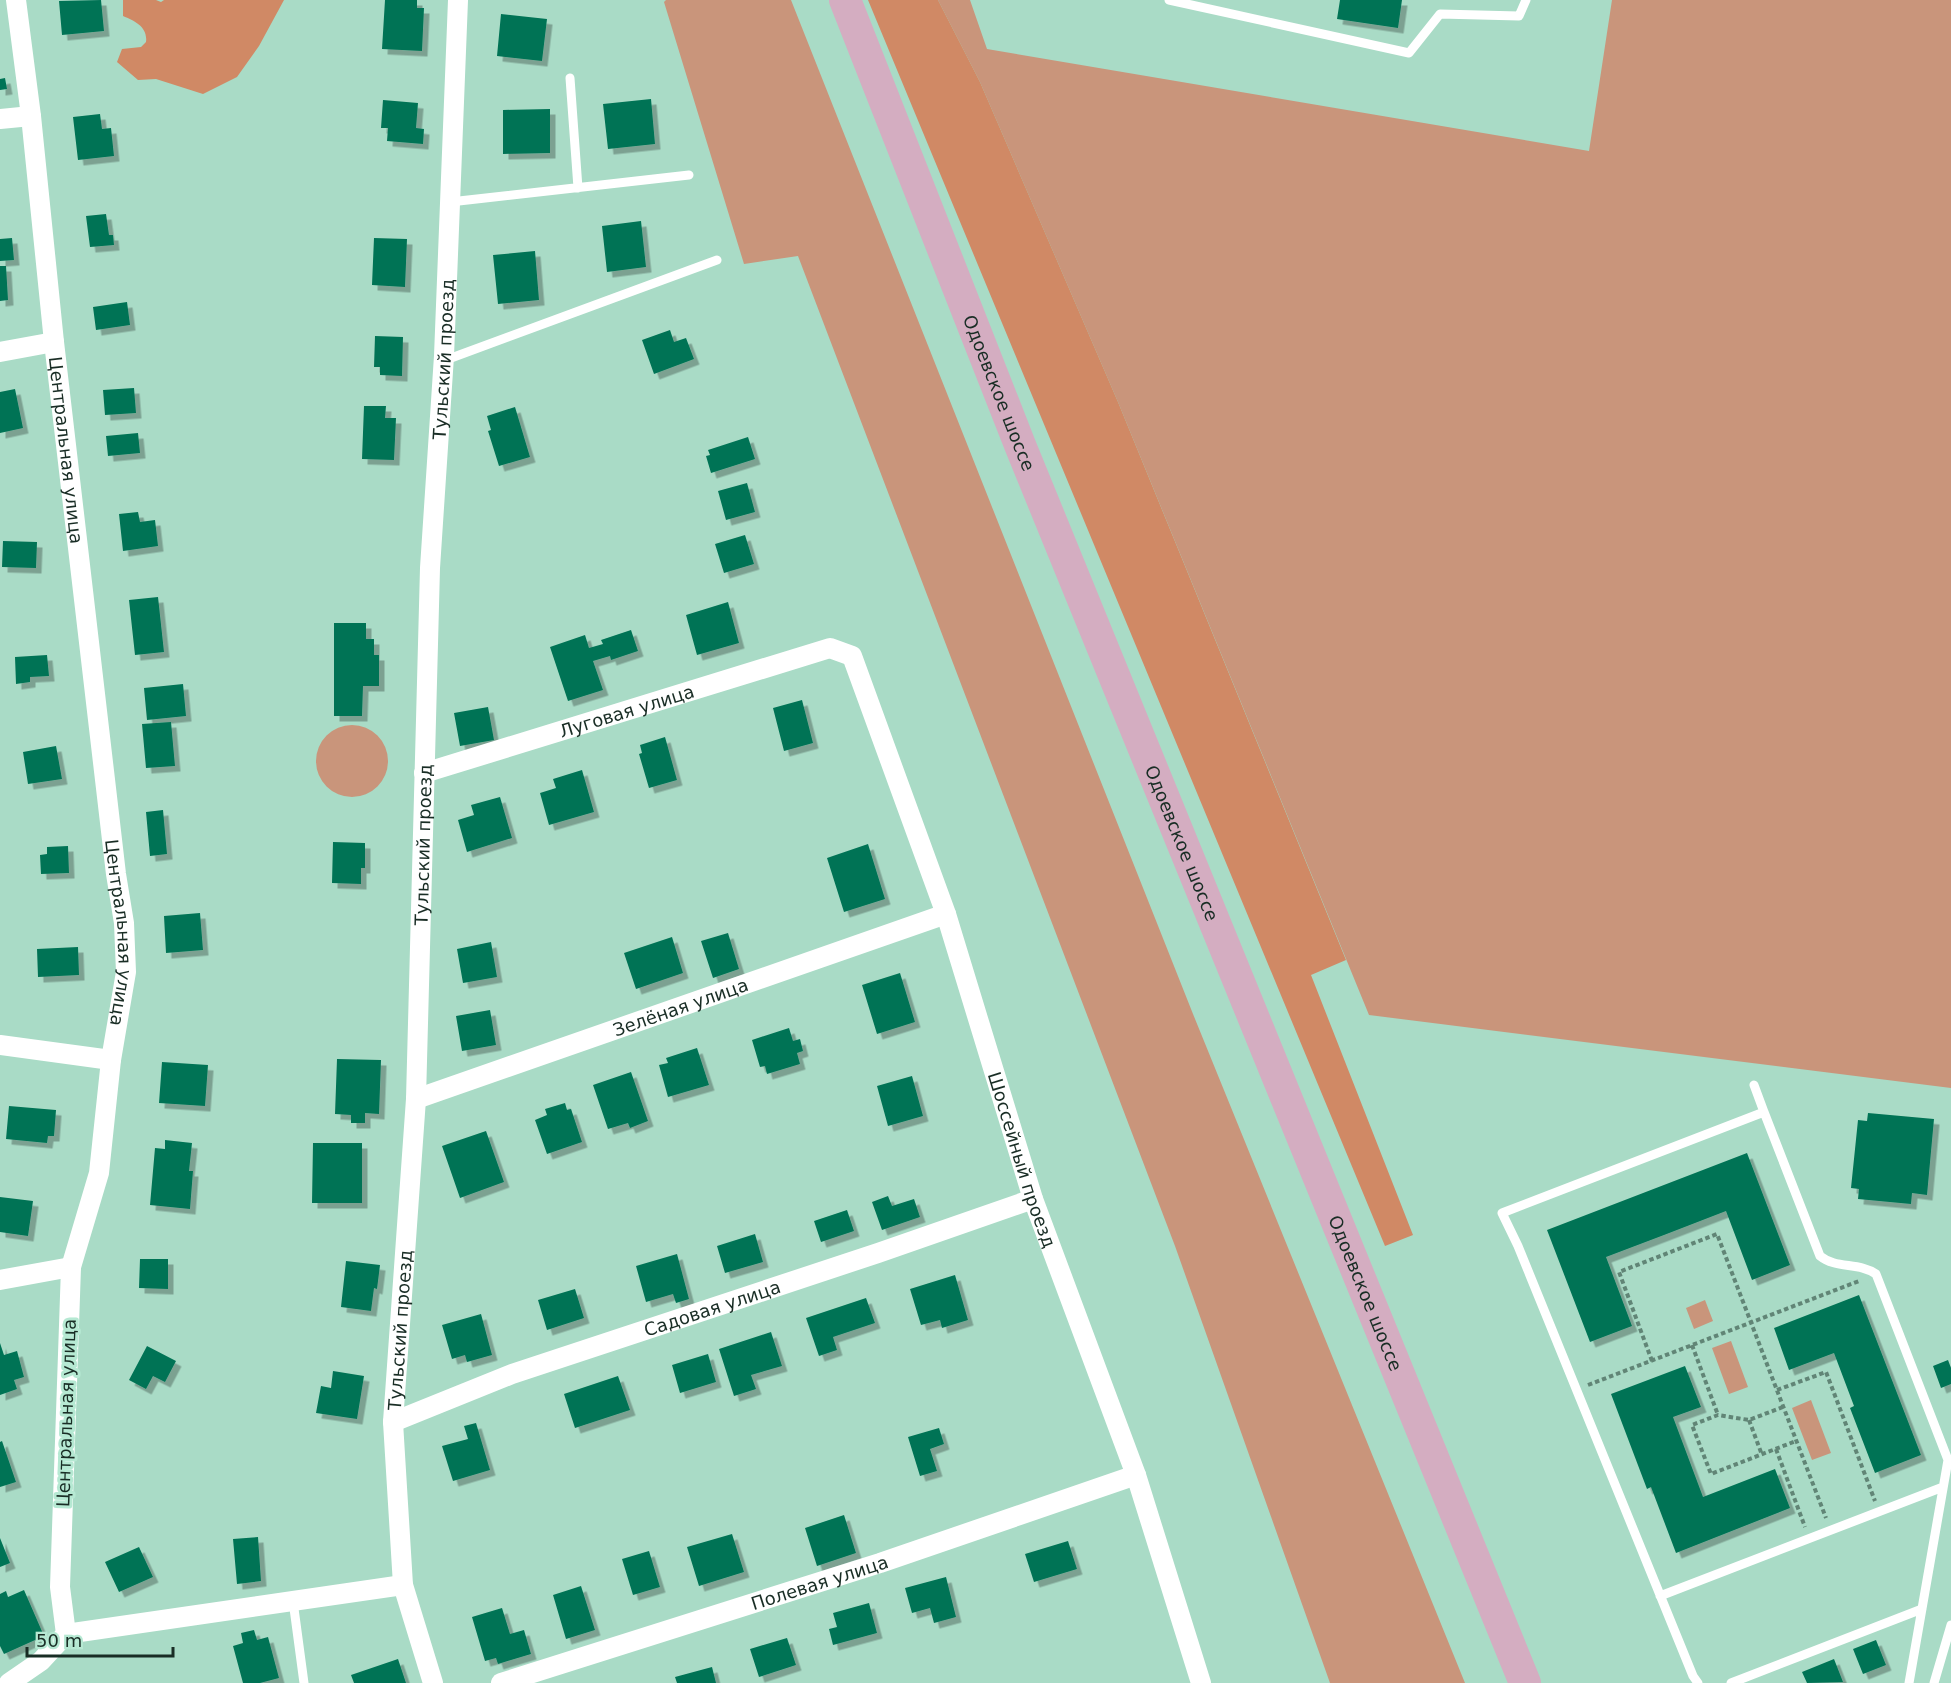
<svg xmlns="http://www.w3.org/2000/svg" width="1951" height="1683" font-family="'DejaVu Sans',sans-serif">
	<defs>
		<filter id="shadow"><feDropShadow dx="5.5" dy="5.5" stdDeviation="0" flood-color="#0004"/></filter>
	</defs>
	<rect width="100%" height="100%" fill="#a9dbc6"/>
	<path fill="#c9957b" d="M666,0H791L1193,1014L1465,1683H1330L1175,1246L798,256L744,264L664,2Z
		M938,0H970L987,49L1589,151L1612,0H1951V1088L1369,1015L1118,402L980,82Z
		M316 761a36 36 0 1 1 72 0a36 36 0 1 1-72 0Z
		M1705,1300L1713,1321L1694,1329L1686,1308Z
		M1731,1341L1748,1387L1729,1394L1712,1348Z
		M1811,1400L1831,1453L1812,1460L1792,1408Z"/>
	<path fill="#d08965" d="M123,0H156L161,2L164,0H284L259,46L237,77L203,94L156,79L138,80L117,62L122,49L141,47L146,42C148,27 135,21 123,16Z
		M868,0H938L980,82L1118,402L1346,960L1311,975L1413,1235L1385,1246Z"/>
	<path fill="#007355" filter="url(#shadow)" d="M101,0L104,31L62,35L59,1Z
		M385,0H417V8H424L422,51L382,49Z
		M1340,0H1402L1398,28L1337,19Z
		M501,14L547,19L542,61L497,56Z
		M5,78L7,89L0,90V79Z
		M651,99L655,144L608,149L603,104Z
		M383,100L418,103L416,128L424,129L423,144L387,141L388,128H381Z
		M550,109V153L503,154V110Z
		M100,114L102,129L111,128L114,156L78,160L73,117Z
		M106,214L109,235H113L114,245L90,247L86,216Z
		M641,221L646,267L607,272L602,226Z
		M12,238L14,260L0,261V239Z
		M374,238L407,239L405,287L372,285Z
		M535,251L539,300L498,304L493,255Z
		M0,266H6L8,300L0,301Z
		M127,302L130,325L96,330L93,307Z
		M670,330L674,342L686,338L694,359L654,374L642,340Z
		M375,336L403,337L402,376L380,375V367H374Z
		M134,388L136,413L105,415L103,390Z
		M15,389L23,428L0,433V392Z
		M364,406H386L385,418H396L394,460L362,459Z
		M515,407L530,457L499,466L488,431L491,430L487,416Z
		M138,433L140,453L108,456L106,436Z
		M748,437L755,459L711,473L706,456L710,455L708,450Z
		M747,483L755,512L726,520L718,491Z
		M138,512L140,522L155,520L158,546L123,551L119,514Z
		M745,535L754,564L724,573L715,544Z
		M3,541L37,542L36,568L2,567Z
		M158,597L164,652L135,655L129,600Z
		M728,602L739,643L697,655L686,615Z
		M334,623H366V639H374V655H379V686H363L362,716H334Z
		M631,630L638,651L611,660L610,656L593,661L603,690L568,701L550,647L585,635L589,648L603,644L601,640Z
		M47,655L49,676L30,677V682L16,684L15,657Z
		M183,684L186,716L147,720L144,688Z
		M802,700L813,743L784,751L773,708Z
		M488,707L494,740L460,746L454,713Z
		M171,722L175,766L146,768L142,724Z
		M665,737L677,780L649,788L639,754L642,753L640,745Z
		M56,746L62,779L28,784L23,752Z
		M582,770L594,812L549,825L540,793L556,788L553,779Z
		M500,797L512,838L467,852L458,820L474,815L471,805Z
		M163,810L167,854L150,856L146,812Z
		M333,842L365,843V868H361V884L332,883Z
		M868,844L885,899L844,912L827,858Z
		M68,846L69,873L41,874L40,855L47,854V847Z
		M200,913L203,950L166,953L164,916Z
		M728,933L739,969L713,978L701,941Z
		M672,937L683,973L636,989L624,953Z
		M491,942L497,977L463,983L457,949Z
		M78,947L79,975L38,977L37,949Z
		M900,973L915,1022L877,1034L862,985Z
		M490,1010L496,1045L462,1051L456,1016Z
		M789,1028L793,1041L800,1039L803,1051L797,1053L800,1064L767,1074L765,1066L760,1067L752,1040Z
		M697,1048L709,1085L668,1097L659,1065L668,1063L666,1058Z
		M337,1059L381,1060L379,1114L365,1113V1123H351V1115L335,1114Z
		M162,1062L208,1065L205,1106L159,1103Z
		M631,1072L648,1121L630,1128L628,1123L608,1129L593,1085Z
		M912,1076L923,1116L888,1126L877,1086Z
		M565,1103L567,1110L571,1109L582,1142L547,1154L535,1120L547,1115L545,1109Z
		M9,1106L56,1110L54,1136H48L47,1143L6,1139Z
		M1868,1113L1934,1119L1927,1195L1912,1193L1911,1204L1858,1199L1859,1189L1851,1188L1858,1120L1867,1121Z
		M486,1131L504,1182L460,1198L442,1146Z
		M165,1140L192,1143L189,1171H193L190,1209L150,1205L155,1148L165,1149Z
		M313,1143H362V1203H312Z
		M1747,1153L1790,1265L1752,1280L1726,1211L1664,1235L1606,1257L1632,1326L1590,1342L1547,1230Z
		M888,1196L892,1206L914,1199L920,1217L882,1230L872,1202Z
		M0,1197L33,1201L28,1236L0,1232Z
		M847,1210L854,1231L821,1242L814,1221Z
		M755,1234L763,1262L725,1273L717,1246Z
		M677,1254L689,1299L676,1303L673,1294L646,1302L636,1266Z
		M140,1259H168V1289L139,1288Z
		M346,1261L380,1265L377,1289L374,1288L371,1311L341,1307Z
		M955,1275L968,1320L942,1328L940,1320L921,1325L910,1289Z
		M575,1289L584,1318L547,1330L538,1300Z
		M1859,1295L1921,1455L1875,1473L1850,1408L1854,1406L1834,1353L1789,1370L1774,1328Z
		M866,1298L875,1323L833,1337L837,1350L819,1356L806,1318Z
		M481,1314L492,1355L467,1362L465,1355L452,1359L442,1325Z
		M771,1332L782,1366L751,1375L756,1389L734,1396L719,1349Z
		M0,1343L4,1355L17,1351L24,1377L14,1380L17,1389L0,1395Z
		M147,1346L176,1361L165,1382L153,1376L146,1389L129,1380Z
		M708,1354L716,1382L680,1393L672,1365Z
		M1948,1360L1951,1368V1384L1941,1388L1933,1366Z
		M1685,1366L1701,1407L1673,1417L1703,1497L1775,1469L1790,1508L1676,1553L1651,1487L1647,1489L1611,1394Z
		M333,1371L364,1376L357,1419L316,1413L321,1386L331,1388Z
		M618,1376L630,1410L575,1428L564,1394Z
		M476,1423L490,1470L453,1481L442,1446L468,1439L464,1426Z
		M939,1428L944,1444L930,1449L937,1471L920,1476L908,1437Z
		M2,1441L16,1482L0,1487V1442Z
		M844,1515L856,1553L817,1566L805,1528Z
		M732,1534L744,1572L699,1586L687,1547Z
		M258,1537L261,1581L237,1584L233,1539Z
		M0,1538L10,1563L0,1567Z
		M1068,1541L1077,1569L1034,1582L1025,1554Z
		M139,1547L153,1577L119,1592L105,1562Z
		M649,1551L660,1587L633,1595L622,1559Z
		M946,1577L956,1617L934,1623L930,1608L912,1613L905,1588Z
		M581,1586L595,1630L566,1639L553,1595Z
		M24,1590L44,1636L4,1654L0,1646V1594L6,1591L8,1597Z
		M869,1603L877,1633L833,1645L829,1629L837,1627L833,1613Z
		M502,1608L510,1634L524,1630L531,1654L498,1664L496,1658L485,1661L472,1617Z
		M254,1630L257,1640L268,1637L279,1678L260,1683H243L233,1646L243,1643L241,1633Z
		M787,1638L796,1665L759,1677L750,1649Z
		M1876,1640L1886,1665L1863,1674L1853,1649Z
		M398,1659L406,1683H354L351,1675Z
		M1834,1659L1843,1682L1807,1683L1802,1672Z
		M712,1667L716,1683H677L675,1677Z"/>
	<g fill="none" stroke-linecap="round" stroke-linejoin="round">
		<path stroke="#618576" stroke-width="4" stroke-dasharray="4.5 3" stroke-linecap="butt" d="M1692,1345L1718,1415
			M1652,1361L1619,1272L1717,1234L1826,1518
			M1588,1385L1859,1281
			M1777,1390L1826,1372L1875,1501
			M1783,1407L1749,1420L1718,1415L1692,1425L1711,1474L1796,1441
			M1749,1420L1762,1455
			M1776,1449L1805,1527"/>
		<path stroke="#fff" stroke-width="9" d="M1169,0L1409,53L1440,14L1519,16L1526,0
			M570,78L578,188
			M450,202L689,175
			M443,361L717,260
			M1754,1085L1764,1112
			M1660,1596L1943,1487
			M293,1601L304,1683
			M1698,1683L1693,1676L1518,1246L1502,1213L1764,1112L1820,1256C1836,1269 1859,1262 1876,1274L1948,1460L1909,1683
			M1731,1683L1922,1609
			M1934,1683L1951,1625"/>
		<g stroke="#fff" stroke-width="20">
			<path id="s1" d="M16,0L31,116L54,342L116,874L124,923L126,972L111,1060L99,1173L71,1267L60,1587L66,1634"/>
			<path d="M0,119L31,116"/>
			<path d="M0,352L54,342"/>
			<path id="s2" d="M424,773L830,648L852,656L946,914L1033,1199L1136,1475L1201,1683"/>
			<path d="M0,1045L111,1060"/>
			<path id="s3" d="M416,1099L946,914"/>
			<path d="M0,1280L71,1267"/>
			<path id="s4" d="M393,1422L512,1374L878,1253L1033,1199"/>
			<path d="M66,1634L403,1585"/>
			<path d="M9,1683L41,1661L66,1634"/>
			<path id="s5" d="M433,1683L403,1585L393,1422L416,1099L430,568L444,356L458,0"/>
			<path id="s6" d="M501,1683L880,1563L1136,1475"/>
		</g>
		<path stroke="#d4adc1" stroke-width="32" id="s7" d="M845,0L1020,445L1525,1683"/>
	</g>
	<g text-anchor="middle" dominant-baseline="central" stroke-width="6" stroke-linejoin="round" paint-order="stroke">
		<g font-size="18" fill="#192d25" stroke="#b6e9d3">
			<text stroke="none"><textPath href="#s5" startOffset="1330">Тульский проезд</textPath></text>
			<text stroke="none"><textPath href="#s7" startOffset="422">Одоевское шоссе</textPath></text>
			<text stroke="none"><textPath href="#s1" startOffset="453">Центральная улица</textPath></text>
			<text stroke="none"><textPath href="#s2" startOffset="212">Луговая улица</textPath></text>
			<text stroke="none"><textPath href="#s7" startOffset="908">Одоевское шоссе</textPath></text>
			<text stroke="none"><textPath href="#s5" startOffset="844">Тульский проезд</textPath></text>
			<text stroke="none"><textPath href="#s1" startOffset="939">Центральная улица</textPath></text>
			<text stroke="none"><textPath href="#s3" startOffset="280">Зелёная улица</textPath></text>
			<text stroke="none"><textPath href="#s2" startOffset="980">Шоссейный проезд</textPath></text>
			<text stroke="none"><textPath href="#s7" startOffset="1394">Одоевское шоссе</textPath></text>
			<text stroke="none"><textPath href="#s4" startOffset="339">Садовая улица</textPath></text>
			<text stroke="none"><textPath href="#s5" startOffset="358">Тульский проезд</textPath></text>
			<text transform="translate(66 1413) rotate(-88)">Центральная улица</text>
			<text stroke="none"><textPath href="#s6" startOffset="334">Полевая улица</textPath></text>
		</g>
	</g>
	<path d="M27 1647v9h146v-9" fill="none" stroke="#192d25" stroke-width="3"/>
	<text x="36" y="1647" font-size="18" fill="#192d25" stroke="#b6e9d3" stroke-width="4.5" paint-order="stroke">50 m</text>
</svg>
